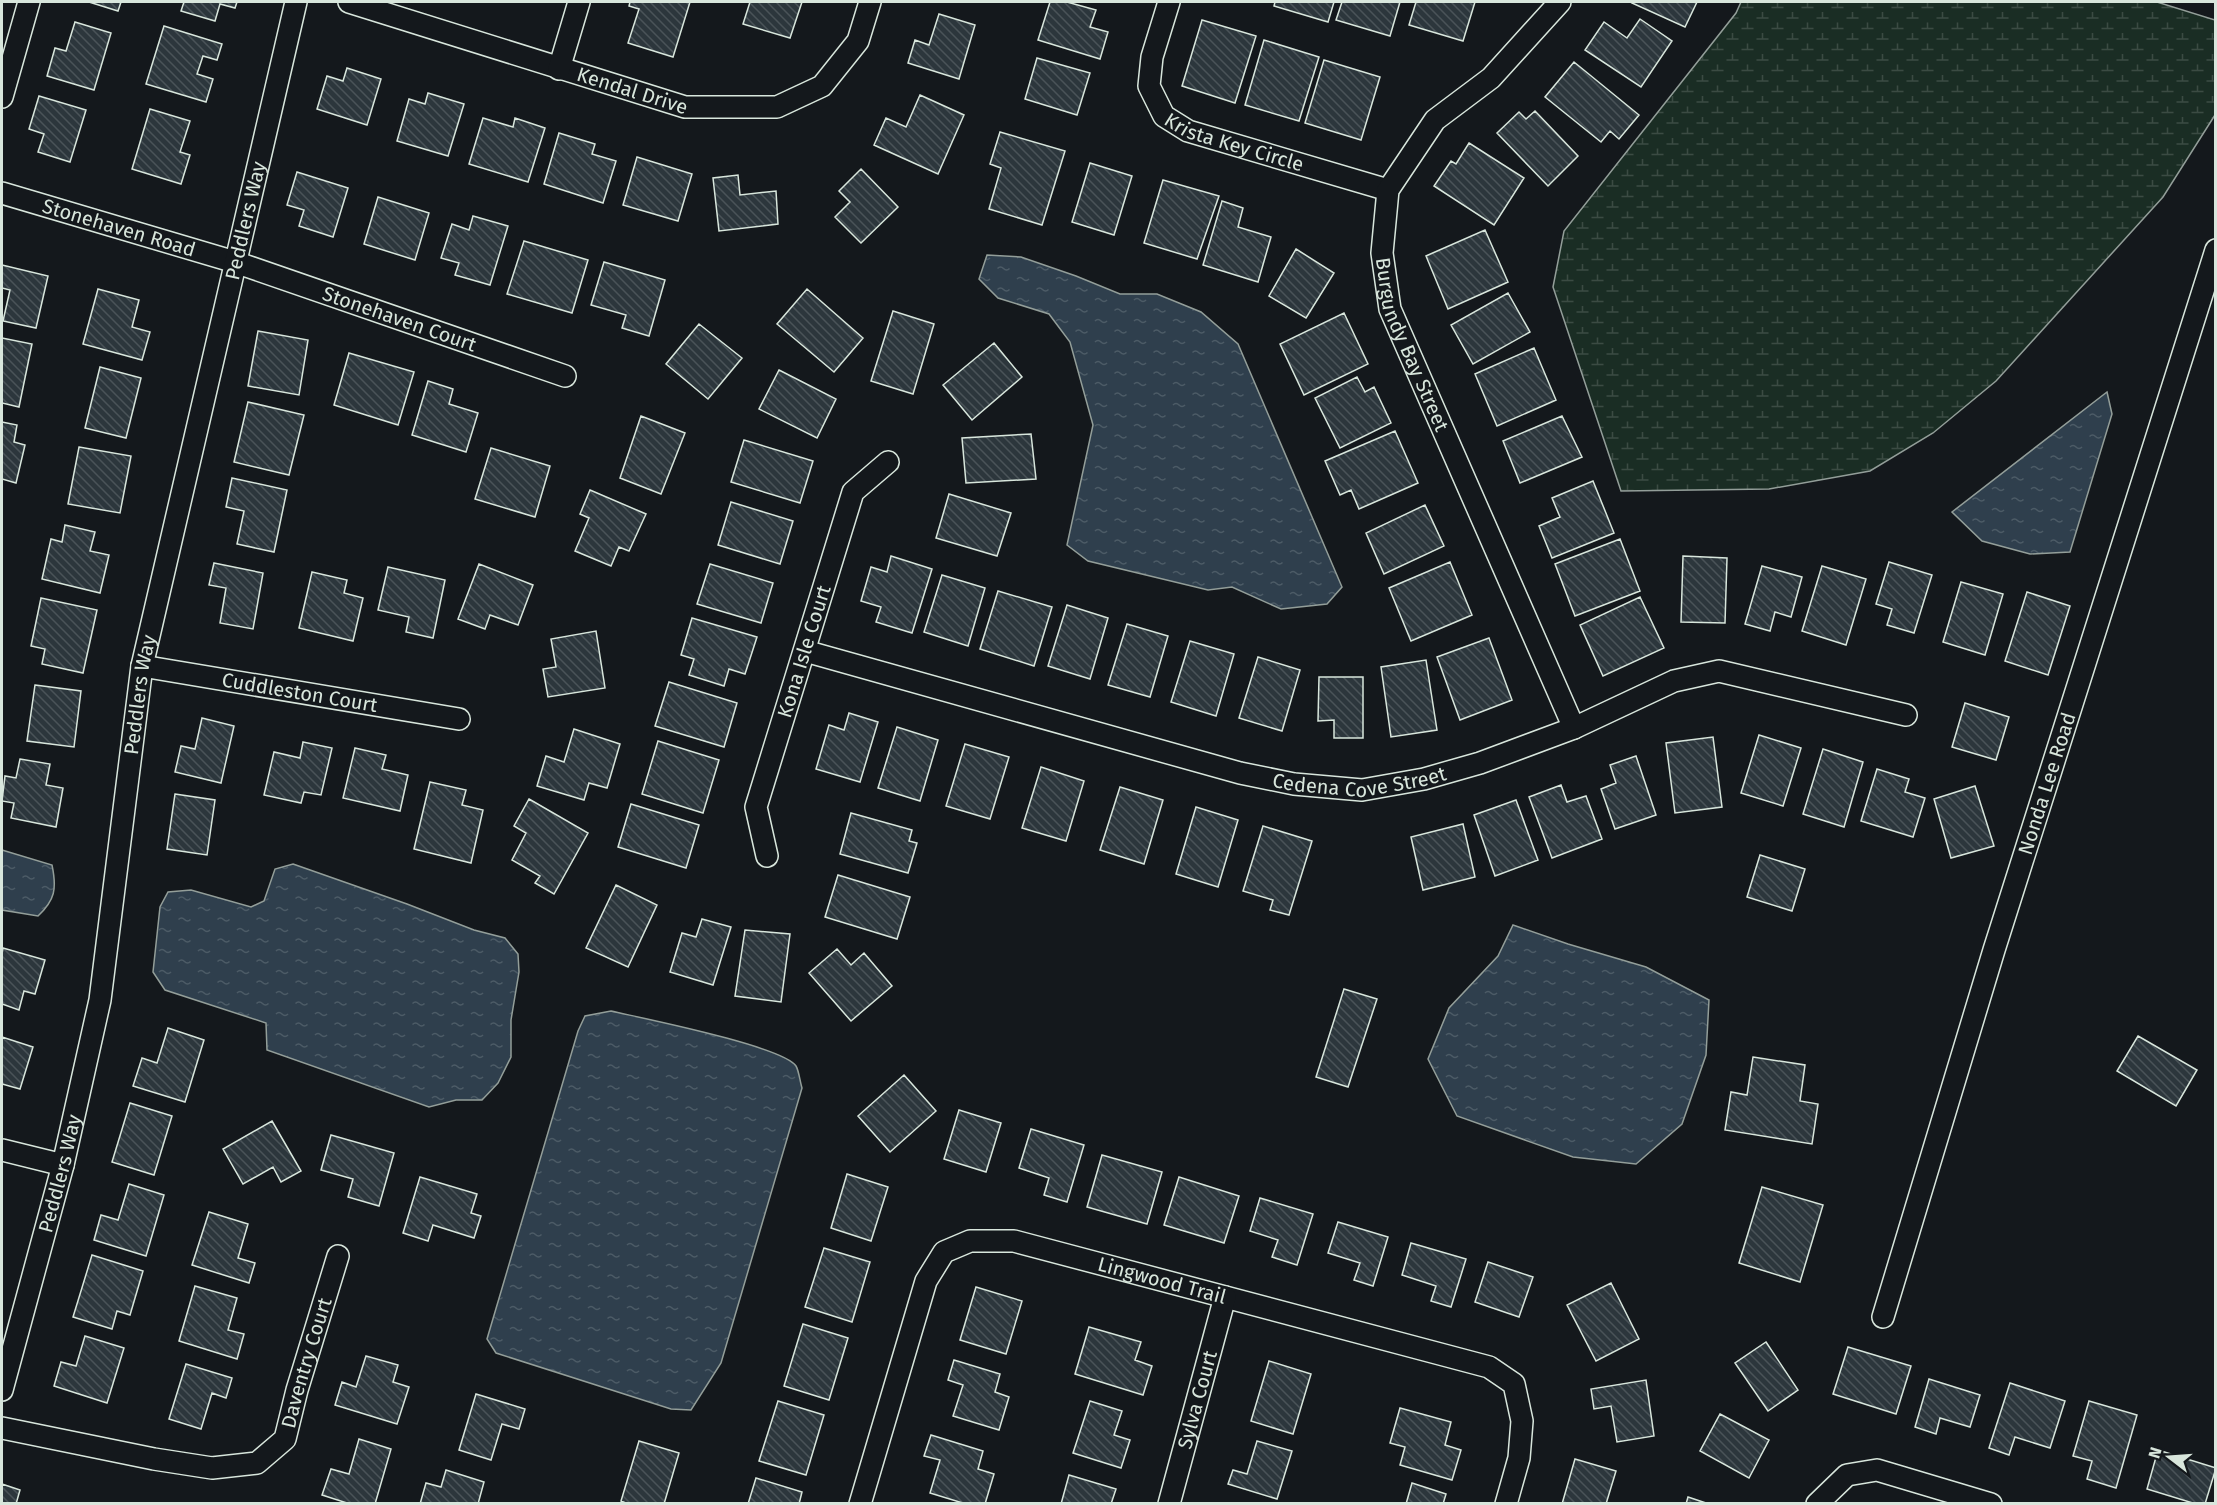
<svg xmlns="http://www.w3.org/2000/svg" width="2217" height="1505" font-family="'Fira Sans',sans-serif">
	<defs>
		<pattern id="wetland-marsh" width="20" height="14" patternUnits="userSpaceOnUse" patternTransform="scale(1.5)"><rect width="20" height="14" fill="#1a2d24"/><path d="M1 5h8M5 5V1M11 12h8M15 12V8" fill="none" stroke="#3b4b43"/></pattern>
		<pattern id="water-ripples" width="26" height="14" patternUnits="userSpaceOnUse" patternTransform="scale(1.5)"><rect width="26" height="14" fill="#2f3f4d"/><path d="M2 4q2-2 4 0t4 0M15 11q2-2 4 0t4 0" fill="none" stroke="#4c5b66"/></pattern>
		<pattern id="building-back-hatch" width="6" height="6" patternUnits="userSpaceOnUse" patternTransform="scale(1.5)"><rect width="6" height="6" fill="#2c363c"/><path d="M-1 5l2 2M0 0l6 6M5-1l2 2" fill="none" stroke="#4a5358"/></pattern>
	</defs>
	<rect width="100%" height="100%" fill="#14181c"/>
	<path fill="url(#wetland-marsh)" stroke="#939e99" stroke-width="1.5" d="M1741,2H2157L2215,20V115L2163,197L1996,381L1933,433L1870,471L1769,489L1621,491L1553,287L1564,231L1736,13Z"/>
	<path fill="url(#water-ripples)" stroke="#939e99" stroke-width="1.5" d="M987,255L1021,257L1076,276L1120,294H1157L1201,312L1238,344L1342,587L1327,604L1281,609L1232,587L1208,590L1088,561L1067,545L1093,425L1070,342L1049,314L998,298L979,279Z
		M2107,392L2112,414L2070,552L2030,554L1982,541L1952,512Z
		M2,850L52,865C57,889 55,900 38,916L2,910Z
		M293,864L407,904L474,930L505,938L518,954L519,972L511,1020V1057L498,1083L482,1100H456L429,1107L267,1050L266,1023L165,990L153,972L160,907L168,892L191,890L251,907L264,901L275,869Z
		M1513,925L1568,944L1646,967L1709,1000L1706,1055L1682,1124L1636,1164L1573,1157L1457,1116L1428,1059L1449,1008L1498,956Z
		M611,1011C641,1018 782,1046 796,1066C799,1071 800,1082 802,1088L721,1363L691,1410L671,1409L496,1353L487,1339L578,1031L585,1016Z"/>
	<path fill="url(#building-back-hatch)" stroke="#d8e6dc" stroke-width="1.5" d="M89,2H121L118,11Z
		M184,2H237L235,8L220,4L215,21L181,11Z
		M630,2H690L673,57L628,43L639,9L629,6Z
		M750,2H802L790,38L743,24Z
		M1050,2H1067L1096,10L1090,27L1108,32L1100,59L1038,40Z
		M1275,2H1334L1328,22L1274,6Z
		M1342,2H1400L1390,36L1336,20Z
		M1416,2H1475L1463,41L1409,25Z
		M1633,2H1697L1685,27L1632,3Z
		M939,14L975,25L959,79L908,63L915,40L929,45Z
		M1640,19L1672,41L1641,87L1585,50L1604,22L1627,38Z
		M1202,20L1256,36L1235,103L1182,86Z
		M75,22L111,33L94,90L47,76L55,48L66,51Z
		M164,26L222,44L217,60L203,56L197,74L213,79L206,102L146,84Z
		M1264,40L1319,57L1299,121L1245,105Z
		M1037,58L1090,73L1077,115L1025,99Z
		M1324,60L1380,77L1361,140L1305,123Z
		M1574,62L1639,115L1619,139L1610,131L1601,142L1545,97Z
		M347,68L381,79L367,125L317,109L327,76L343,81Z
		M428,93L464,104L448,156L397,141L409,99L425,104Z
		M920,95L964,115L938,174L874,145L886,118L906,127Z
		M39,96L86,110L70,162L38,152L44,134L29,129Z
		M150,109L190,121L180,152L190,155L181,184L132,169Z
		M1535,111L1578,156L1548,186L1497,133L1519,112L1526,119Z
		M483,118L513,127L515,118L545,128L528,182L469,164Z
		M1000,132L1065,151L1042,225L989,209L1001,168L990,164Z
		M559,133L595,144L592,154L616,161L603,203L544,184Z
		M1469,143L1524,178L1494,225L1434,186L1451,161L1456,164Z
		M637,157L692,174L678,221L623,205Z
		M1090,163L1132,176L1114,235L1072,222Z
		M861,169L898,207L861,243L835,217L850,202L839,191Z
		M297,172L348,188L333,237L299,226L304,210L287,205Z
		M738,175L740,195L776,191L778,224L719,231L713,178Z
		M1163,180L1219,196L1197,259L1144,243Z
		M378,197L429,213L415,260L364,244Z
		M1222,201L1243,208L1238,227L1271,237L1258,282L1203,265Z
		M473,216L508,226L490,285L455,275L459,263L441,258L452,224L469,230Z
		M1485,230L1508,282L1448,309L1426,256Z
		M524,241L588,260L572,313L507,294Z
		M1296,249L1334,273L1306,318L1269,296Z
		M604,262L665,280L649,336L622,328L626,315L591,305Z
		M2,265L48,276L36,328L3,321L10,290L2,288Z
		M98,289L139,300L132,327L150,332L142,360L83,344Z
		M807,289L863,338L834,372L777,324Z
		M1508,293L1530,332L1473,364L1451,325Z
		M893,311L934,324L913,394L871,381Z
		M1344,313L1368,364L1304,395L1280,344Z
		M699,324L742,358L708,399L666,364Z
		M258,331L308,340L299,395L248,386Z
		M2,338L32,344L19,407L2,403Z
		M994,343L1022,377L972,420L943,385Z
		M1534,348L1556,400L1497,426L1475,374Z
		M349,353L414,372L398,425L334,405Z
		M100,367L141,378L126,438L85,428Z
		M779,370L836,399L817,438L759,409Z
		M1357,377L1365,392L1374,387L1391,423L1340,448L1315,398Z
		M428,381L453,389L449,404L478,413L466,452L412,435Z
		M248,402L304,415L289,475L234,462Z
		M641,416L685,433L661,494L620,478Z
		M1562,416L1582,457L1520,483L1503,441Z
		M2,422L17,425L14,442L25,445L16,483L2,479Z
		M1395,431L1418,483L1359,509L1351,490L1340,495L1325,461Z
		M1031,434L1036,479L966,483L962,438Z
		M744,440L813,461L800,503L731,482Z
		M79,447L131,456L120,513L68,504Z
		M491,448L550,466L535,517L475,499Z
		M232,478L287,490L274,552L237,544L244,511L226,507Z
		M1593,481L1614,533L1552,558L1539,526L1560,517L1552,498Z
		M590,490L646,514L629,551L619,547L611,566L575,551L589,518L580,514Z
		M949,494L1011,513L997,556L936,538Z
		M731,502L793,521L780,564L718,545Z
		M1425,505L1444,546L1384,574L1366,533Z
		M65,525L95,532L90,551L109,555L100,593L42,579L51,539L62,542Z
		M1620,539L1640,591L1575,616L1555,564Z
		M891,556L932,569L912,633L876,622L881,607L861,601L871,567L887,572Z
		M1683,556L1727,558L1725,623L1681,622Z
		M1450,562L1472,615L1411,641L1389,588Z
		M1889,562L1932,575L1914,633L1887,625L1892,609L1876,604Z
		M214,563L263,573L253,629L220,623L226,588L209,585Z
		M479,564L533,585L518,625L490,615L485,629L458,619Z
		M710,564L773,583L761,623L697,604Z
		M1762,566L1802,577L1791,617L1775,612L1770,631L1745,624Z
		M1822,566L1866,579L1846,645L1802,631Z
		M388,567L445,580L433,638L406,632L409,617L378,610Z
		M312,572L347,580L344,593L363,598L353,641L299,628Z
		M942,575L985,588L968,646L924,632Z
		M1961,582L2003,594L1985,655L1943,642Z
		M998,591L1052,607L1034,666L980,649Z
		M2027,592L2070,606L2048,675L2005,661Z
		M1640,597L1664,648L1603,676L1580,625Z
		M41,598L97,610L83,673L42,664L45,649L31,646Z
		M1067,605L1108,618L1090,679L1048,666Z
		M692,618L757,637L745,674L729,669L724,686L689,675L694,659L681,655Z
		M1127,624L1168,636L1150,697L1108,685Z
		M596,631L605,688L548,697L543,669L556,667L551,639Z
		M1489,638L1512,700L1460,720L1437,657Z
		M1190,641L1234,654L1216,716L1171,702Z
		M1258,657L1300,670L1282,731L1239,718Z
		M1426,660L1437,730L1391,737L1381,667Z
		M1319,677H1363V738H1334V720L1318,721Z
		M669,682L737,703L724,747L655,726Z
		M35,685L81,691L74,747L27,741Z
		M1965,703L2009,717L1996,760L1952,747Z
		M849,713L878,722L860,782L816,769L829,725L844,730Z
		M202,718L234,726L221,783L175,772L181,746L195,749Z
		M897,727L938,740L920,801L878,788Z
		M574,729L620,744L607,788L589,783L584,800L537,786L546,756L564,762Z
		M1759,735L1801,748L1783,806L1741,793Z
		M1713,737L1722,807L1675,813L1666,743Z
		M658,741L719,760L703,813L642,794Z
		M303,742L332,748L321,795L304,792L301,803L264,795L274,752L300,758Z
		M965,744L1009,757L990,819L946,806Z
		M355,748L386,755L382,769L408,775L400,811L343,798Z
		M1823,749L1863,762L1844,827L1803,814Z
		M1636,756L1656,815L1615,829L1601,789L1616,783L1610,765Z
		M20,759L50,764L46,785L63,788L56,827L11,818L14,803L2,801L5,776L16,778Z
		M1041,767L1084,781L1066,841L1022,828Z
		M1877,769L1909,779L1905,792L1925,798L1913,837L1861,821Z
		M430,782L466,790L462,805L483,810L471,863L414,849Z
		M1561,785L1567,802L1586,796L1602,839L1552,858L1529,797Z
		M1975,786L1994,846L1951,858L1934,799Z
		M1120,787L1163,800L1144,864L1100,850Z
		M175,794L215,800L207,855L167,849Z
		M529,799L588,833L554,894L535,883L540,876L512,860L526,833L514,826Z
		M1516,800L1538,860L1495,876L1474,815Z
		M631,804L699,825L686,868L618,847Z
		M1196,807L1238,820L1218,887L1176,874Z
		M851,813L912,830L909,841L917,843L908,873L840,854Z
		M1463,824L1475,877L1423,890L1411,837Z
		M1263,826L1312,841L1289,915L1270,910L1273,900L1243,891Z
		M1760,855L1805,869L1792,911L1747,897Z
		M838,875L910,897L897,939L825,917Z
		M616,885L657,905L628,967L586,948Z
		M702,919L731,927L713,985L670,972L682,933L696,937Z
		M745,930L790,934L781,1002L735,996Z
		M3,948L45,960L35,994L24,991L19,1010L2,1004V954Z
		M837,949L851,965L864,953L892,986L851,1021L809,973Z
		M1344,989L1377,999L1348,1087L1316,1077Z
		M168,1028L204,1040L185,1102L133,1086L142,1058L157,1063Z
		M2138,1036L2197,1070L2176,1106L2117,1071Z
		M2,1037L33,1047L20,1089L2,1084Z
		M1753,1057L1805,1065L1800,1101L1818,1104L1812,1144L1725,1130L1731,1092L1747,1095Z
		M904,1075L936,1111L890,1152L858,1116Z
		M130,1103L172,1116L154,1175L112,1162Z
		M959,1110L1001,1123L986,1172L944,1159Z
		M272,1121L301,1171L281,1182L273,1167L243,1184L223,1149Z
		M1031,1129L1084,1145L1067,1202L1044,1195L1049,1178L1019,1168Z
		M331,1135L394,1153L379,1206L348,1197L353,1179L321,1170Z
		M1102,1155L1162,1172L1147,1224L1087,1207Z
		M847,1174L888,1187L871,1241L831,1228Z
		M420,1177L477,1194L471,1213L481,1216L474,1238L433,1225L428,1241L403,1233Z
		M1179,1177L1239,1196L1224,1243L1164,1225Z
		M129,1184L164,1195L146,1256L94,1240L101,1215L118,1220Z
		M1762,1187L1823,1205L1800,1282L1739,1263Z
		M1260,1198L1313,1214L1297,1265L1272,1257L1278,1240L1250,1231Z
		M209,1212L248,1224L238,1258L255,1263L249,1283L192,1265Z
		M1338,1222L1388,1237L1373,1286L1354,1280L1360,1263L1328,1253Z
		M1411,1243L1466,1259L1451,1307L1431,1301L1436,1286L1402,1275Z
		M824,1248L870,1262L852,1322L805,1307Z
		M92,1255L143,1271L130,1315L117,1311L112,1329L73,1317Z
		M1488,1262L1533,1277L1519,1317L1475,1302Z
		M1611,1283L1639,1339L1596,1361L1567,1305Z
		M195,1286L237,1298L228,1330L244,1334L237,1359L179,1341Z
		M976,1287L1022,1301L1006,1354L960,1340Z
		M803,1324L848,1338L829,1400L784,1386Z
		M1089,1327L1141,1342L1135,1360L1152,1366L1143,1395L1075,1374Z
		M85,1336L124,1348L107,1403L54,1386L61,1362L76,1366Z
		M1766,1342L1798,1390L1768,1411L1735,1363Z
		M1848,1347L1911,1366L1896,1414L1833,1394Z
		M366,1356L398,1365L393,1382L409,1387L397,1424L335,1405L342,1382L356,1387Z
		M954,1360L1000,1374L995,1392L1009,1397L999,1430L953,1416L963,1385L948,1380Z
		M1269,1361L1311,1374L1293,1434L1251,1421Z
		M186,1364L232,1378L226,1398L212,1393L201,1429L169,1419Z
		M1929,1379L1980,1395L1970,1427L1940,1418L1936,1434L1915,1427Z
		M1646,1380L1654,1436L1617,1442L1611,1406L1594,1409L1591,1389Z
		M2010,1383L2065,1401L2050,1448L2015,1437L2009,1455L1989,1448Z
		M476,1394L525,1409L519,1429L502,1424L491,1460L459,1450Z
		M778,1401L824,1415L806,1475L759,1461Z
		M1090,1401L1122,1411L1114,1435L1130,1440L1121,1468L1073,1453Z
		M2089,1401L2137,1415L2116,1488L2087,1479L2092,1461L2073,1456Z
		M1400,1408L1451,1422L1445,1445L1461,1450L1452,1480L1400,1465L1405,1447L1390,1443Z
		M1720,1414L1769,1440L1749,1478L1700,1451Z
		M931,1435L983,1451L978,1469L994,1474L985,1504H966L930,1493L940,1460L924,1456Z
		M359,1439L391,1449L375,1504H350L322,1495L331,1469L349,1474Z
		M639,1441L679,1453L664,1504H628L621,1501Z
		M1257,1441L1292,1451L1277,1499L1228,1484L1233,1470L1247,1474Z
		M2158,1450L2216,1468L2205,1504H2196L2147,1489Z
		M1575,1459L1616,1471L1606,1504H1562Z
		M446,1470L484,1482L478,1504H420L426,1483L441,1487Z
		M1069,1475L1116,1489L1111,1504H1061Z
		M756,1478L802,1492L799,1504H748Z
		M1412,1483L1446,1494L1443,1504H1406Z
		M2,1484L20,1490L16,1504H2Z
		M1688,1497L1709,1504H1686Z"/>
	<g fill="none" stroke-linecap="round" stroke-linejoin="round">
		<defs>
			<g id="street">
				<path id="s1" d="M349,2L685,107H777L822,86L858,41L870,2"/>
				<path id="s2" d="M1169,2L1152,57L1149,86L1164,116L1188,131L1388,190"/>
				<path id="s3" d="M1560,2L1491,78L1435,120L1388,190L1382,253L1390,309L1574,728"/>
				<path d="M559,69L579,2"/>
				<path d="M2,97L29,2"/>
				<path id="s4" d="M2,193L235,262L565,376"/>
				<path id="s5" d="M805,651L1240,773L1294,784L1362,790L1424,779L1480,763L1574,728L1674,681L1719,671L1906,715"/>
				<path id="s6" d="M142,666L459,719"/>
				<path id="s7" d="M767,856L756,807L853,492L888,462"/>
				<path d="M2,1150L63,1165"/>
				<path id="s8" d="M1883,1317L1994,950L2216,250"/>
				<path id="s9" d="M2,1390L63,1165L100,1000L142,666L296,2"/>
				<path id="s10" d="M2,1428L154,1459L212,1468L257,1463L285,1439L297,1390L338,1256"/>
				<path id="s11" d="M860,1504L926,1281L944,1252L970,1241H1014L1489,1367L1514,1384L1522,1421L1519,1458L1506,1504"/>
				<path id="s12" d="M1169,1504L1225,1297"/>
				<path d="M1817,1504L1847,1475L1877,1470L1991,1504"/>
			</g>
		</defs>
		<use href="#street" stroke="#d8e6dc" stroke-width="24"/>
		<use href="#street" stroke="#14181c" stroke-width="21"/>
	</g>
	<g text-anchor="middle" dominant-baseline="central" stroke-width="4.5" stroke-linejoin="round" paint-order="stroke">
		<g font-size="20" fill="#d8e6dc" stroke="#14181c">
			<text stroke="none"><textPath href="#s1" startOffset="297">Kendal Drive</textPath></text>
			<text stroke="none"><textPath href="#s2" startOffset="196">Krista Key Circle</textPath></text>
			<text stroke="none"><textPath href="#s9" startOffset="1196">Peddlers Way</textPath></text>
			<text stroke="none"><textPath href="#s4" startOffset="122">Stonehaven Road</textPath></text>
			<text stroke="none"><textPath href="#s4" startOffset="417">Stonehaven Court</textPath></text>
			<text stroke="none"><textPath href="#s3" startOffset="417">Burgundy Bay Street</textPath></text>
			<text stroke="none"><textPath href="#s7" startOffset="213">Kona Isle Court</textPath></text>
			<text stroke="none"><textPath href="#s6" startOffset="160">Cuddleston Court</textPath></text>
			<text stroke="none"><textPath href="#s9" startOffset="710">Peddlers Way</textPath></text>
			<text stroke="none"><textPath href="#s5" startOffset="573">Cedena Cove Street</textPath></text>
			<text stroke="none"><textPath href="#s8" startOffset="558">Nonda Lee Road</textPath></text>
			<text stroke="none"><textPath href="#s9" startOffset="224">Peddlers Way</textPath></text>
			<text stroke="none"><textPath href="#s11" startOffset="492">Lingwood Trail</textPath></text>
			<text stroke="none"><textPath href="#s10" startOffset="375">Daventry Court</textPath></text>
			<text stroke="none"><textPath href="#s12" startOffset="108">Sylva Court</textPath></text>
		</g>
	</g>
	<rect width="2217" height="1505" fill="none" stroke="#d8e6dc" stroke-width="6"/>
	<g transform="translate(2169 1457) rotate(287)" stroke="#14181c" stroke-width="4.5" paint-order="stroke">
	<path d="M0-4.5L10 22L0 15L-10 22Z" fill="#d8e6dc"/>
	<text y="-9" font-size="16" font-weight="bold" text-anchor="middle" fill="#d8e6dc">N</text>
	</g>
</svg>
